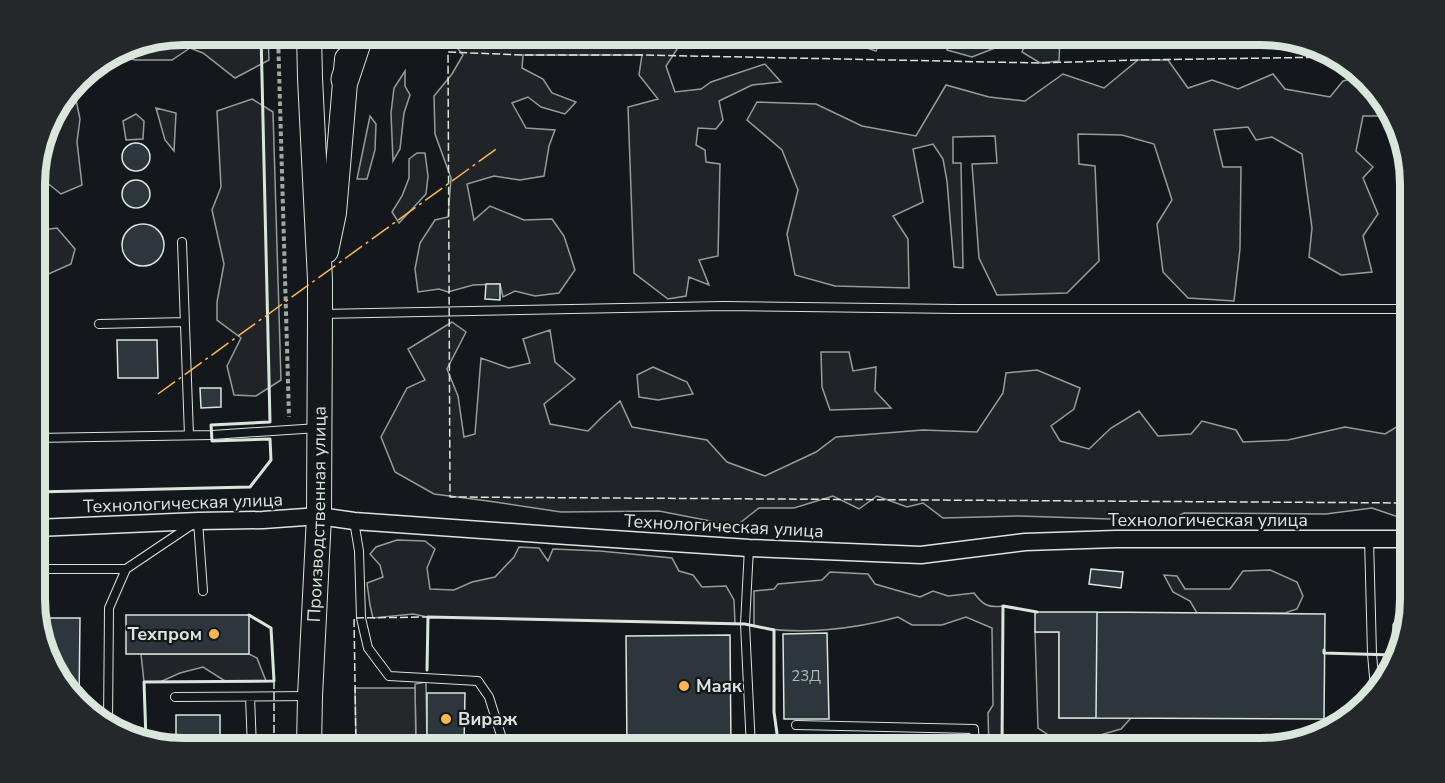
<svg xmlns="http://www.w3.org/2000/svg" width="1445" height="783" font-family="'Nunito Sans',sans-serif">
	<rect width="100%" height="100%" fill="#14181c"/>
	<path fill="#202428" stroke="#939e99" stroke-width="1.5" d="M967,34H1017V35L995,48L972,57L947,50L954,39Z
		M268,35L269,60L235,78L203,53L190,48L172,60H135L114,54L127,46L184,35Z
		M445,35H683V40L666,66L675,92L701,89L711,82L765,64L781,82L752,85L719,101L723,120L716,129L698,128L696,145L705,150L706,162L720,164L718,256L699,260L709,285L689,277L686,296L668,299L634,273L628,107L658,99L639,75L642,55H523L522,68L543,79L552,93L576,102L565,114L541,107L528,97L512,103L526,128L555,130L549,146L544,176L520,180L494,176L467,184L474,220L490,206L524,220L552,219L564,236L575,270L559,293L535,296L515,291L503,297L500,284L473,285L448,292L439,289L418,292L415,269L420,243L435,220L448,217L451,178L435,134L434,96L452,74L463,55L454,44L443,45Z
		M851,35V34L883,35L876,51L852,43Z
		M1029,35H1060L1059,61L1040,63L1022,52Z
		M1138,60H1168L1188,88L1212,80L1238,89L1273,74L1285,89L1330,97L1343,81L1358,77L1385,100L1391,116H1363L1356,151L1373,167L1363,178L1378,214L1363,236L1372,272L1341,275L1309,257L1312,228L1302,154L1272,137L1256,140L1248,127L1214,130L1223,167H1241L1240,249L1234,301L1188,298L1163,272L1157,224L1172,200L1154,144L1122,135L1078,134L1079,164L1095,166L1099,261L1067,293L997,295L979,258L972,164L997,163L995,136L953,137V163H961L963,268L954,267L947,181L943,159L933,144L913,149L923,202L893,216L908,239L909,288L835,286L795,275L787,234L798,190L782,150L747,120L757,102L816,104L862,126L916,136L946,85L989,97L1025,101L1063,74L1104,88Z
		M405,71V86L410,95L404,113L400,149L393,161L391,113L394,88Z
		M252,99L273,112L281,380L256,396L234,395L227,366L241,338L217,320V302L224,264L212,210L221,187L217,111Z
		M76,100L80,119L77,142L82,185L61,194L46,182H35V174L50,117L52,115L56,125L65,101Z
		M156,108L176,113L174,151L165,140Z
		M136,114L144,121L143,139L126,140L123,121Z
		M370,116L376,124L375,150L367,179H357Z
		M417,153H425L428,176L426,194L399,223L392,212L402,196L409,178V159Z
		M57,228L75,249L71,264L35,280V231Z
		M452,322L466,332L447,369L458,396L464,437L475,434L481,358L509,368L530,363L523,339L550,330L555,362L575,379L544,404L550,424L588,431L602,417L620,401L632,427L707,440L727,462L765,476L816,452L836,437L923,430L977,432L1003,393L1006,373L1037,370L1080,388L1074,409L1051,426L1060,441L1089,449L1111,428L1139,411L1158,436L1191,434L1202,421L1236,430L1243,442L1288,440L1345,427L1385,434L1410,419V521L1372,508L1326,514L1184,513L1169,521L1020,516L943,518L923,503L907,507L877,496L859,509L833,496L794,508H759L736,526L659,511L561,512L488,501L434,494L395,472L381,437L407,388L425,380L408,349Z
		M821,352H849L853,371L876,367L875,391L891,408L830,410L822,387Z
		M653,367L687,382L693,394L658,400L639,397L637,375Z
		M397,540L425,541L435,549L427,568L430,589L454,590L472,582L495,577L514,557L519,547L539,548L548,561L553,549L600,551L672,558L679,571L693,575L702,587L726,586L734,600L735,624L428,617L413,614L373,618L370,605L367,583L383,577L380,565L370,554L376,547Z
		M1270,570L1297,582L1303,596L1297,609L1285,613H1197L1190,601L1173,592L1164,575L1177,576L1185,589H1230L1243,571Z
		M830,572L868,574L875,584L920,597L933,591L948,596L974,593C983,605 988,608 1003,606L1002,748H989L988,713L993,705L992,628L966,617L942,625H912L898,617C855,629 798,636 754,626V591L774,589L778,584L822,580Z
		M1035,632H1059V718H1131L1121,729L1100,735L1050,736L1038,728Z
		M141,654H249L257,658L266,681H225L203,667L180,673L160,682H144Z
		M426,682L427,745L416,748L415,684Z"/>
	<path fill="#24282b" stroke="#939e99" stroke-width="1.5" d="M355,688H415L416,748H356Z"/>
	<path fill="#2c363c" stroke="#d8e6dc" stroke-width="1.5" d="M122 157a14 14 0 1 1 28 0a14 14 0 1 1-28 0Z
		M122 194a14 14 0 1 1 28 0a14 14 0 1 1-28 0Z
		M122 245a21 21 0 1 1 42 0a21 21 0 1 1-42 0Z
		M486,284H500V300L485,299Z
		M117,340H157L158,378H118Z
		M200,388H221V407L201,408Z
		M1091,569L1123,572L1121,588L1089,584Z
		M1035,612H1097L1096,718H1059V632H1035Z
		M1097,612L1325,614L1324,719L1096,718Z
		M126,615H249V654H126Z
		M1402,617H1406L1395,666L1393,668V625L1396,619Z
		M36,618H80L79,701L65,690Z
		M827,633L829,719H784L783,634Z
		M730,635L731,748H627L626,636Z
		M427,693H465L464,745H427Z
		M176,715H220V748H184L176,747Z
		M520,738H570V748H520Z
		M451,745H464V748H451Z"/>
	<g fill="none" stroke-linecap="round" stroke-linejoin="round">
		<defs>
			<path id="service" d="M182,242L189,435
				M321,314L724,306L956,309H1410
				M99,324L185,322
				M35,438L212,435L318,428
				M198,521L203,591
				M354,521L359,551L361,618L368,648L389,676L478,681L489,697L505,748
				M1369,539L1372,654L1375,688
				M749,548L745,624L751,748
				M36,569H126
				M175,697L309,696
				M250,697L252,748
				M108,725L109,608L126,569L193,524
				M796,725L974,729L975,748"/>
			<path id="minor" d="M36,528L198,521L263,520L319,516L354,521L553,535L749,548L921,555L1025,542L1116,539H1410"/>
			<g id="secondary">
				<path d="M326,251L334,213L347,59"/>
				<path id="s1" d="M309,748L310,696L319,516L320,314V280L310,78L309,34"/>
			</g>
			<path id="primary" d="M345,79L360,34"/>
		</defs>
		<use href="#service" stroke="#d8e6dc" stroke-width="10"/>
		<use href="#minor" stroke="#d8e6dc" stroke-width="19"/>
		<use href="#secondary" stroke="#d8e6dc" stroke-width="26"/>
		<use href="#primary" stroke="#d8e6dc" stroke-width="29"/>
		<path stroke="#9da8a2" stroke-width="4" stroke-dasharray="4.5 3" stroke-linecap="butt" d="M278,34L289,417"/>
		<use href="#service" stroke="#14181c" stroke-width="8"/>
		<use href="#minor" stroke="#14181c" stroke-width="16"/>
		<use href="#secondary" stroke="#14181c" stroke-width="24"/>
		<use href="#primary" stroke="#14181c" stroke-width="27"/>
		<path stroke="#d8e6dc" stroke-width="1.5" stroke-dasharray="8 3" stroke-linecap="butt" d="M1336,57L1138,60L1040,63L642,55H523L448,52L450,497L1410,503
			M274,681V748
			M356,748L354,618L428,617"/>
		<path stroke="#d8e6dc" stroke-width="3" d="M36,492L250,487L271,460L270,439L212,441L211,425L270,422L261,34
			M1324,650V653L1393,655V651
			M427,670L428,617L745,624L774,630V712L779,748
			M146,740L144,682L274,681L271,628L249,615
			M164,744H176
			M1002,748L1003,606L1037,612"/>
		<path stroke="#ffb74d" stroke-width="1.5" stroke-dasharray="21 4.5 3 4.5" stroke-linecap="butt" d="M158,394L499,147"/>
	</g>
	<g fill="#ffb74d" stroke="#14181c" stroke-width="2">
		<circle cx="214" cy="634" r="6"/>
		<circle cx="684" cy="686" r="6"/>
		<circle cx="446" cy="719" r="6"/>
	</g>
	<g text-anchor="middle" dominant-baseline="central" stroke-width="4.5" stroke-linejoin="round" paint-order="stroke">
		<g font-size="15" fill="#adbab4">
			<text x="806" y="676">23Д</text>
		</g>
		<g font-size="18" fill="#d8e6dc" stroke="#14181c">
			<text transform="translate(183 503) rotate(-2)">Технологическая улица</text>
			<text stroke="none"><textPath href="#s1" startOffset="234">Производственная улица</textPath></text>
			<text x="1208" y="520">Технологическая улица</text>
			<text transform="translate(724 526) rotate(3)">Технологическая улица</text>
		</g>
		<g font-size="18" font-weight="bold" fill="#d8e6dc" stroke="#14181c" text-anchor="start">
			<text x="202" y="634" text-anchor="end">Техпром</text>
			<text x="696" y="686">Маяк</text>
			<text x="458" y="719">Вираж</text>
		</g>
	</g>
	<path d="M0 0H1445V783H0ZM184 45H1261A139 139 0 0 1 1400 184V599A139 139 0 0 1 1261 738H184A139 139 0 0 1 45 599V184A139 139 0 0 1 184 45Z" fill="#24282b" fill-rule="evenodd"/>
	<path fill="none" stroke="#d8e6dc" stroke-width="8" d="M184 45H1261A139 139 0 0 1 1400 184V599A139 139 0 0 1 1261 738H184A139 139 0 0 1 45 599V184A139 139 0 0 1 184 45Z"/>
</svg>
